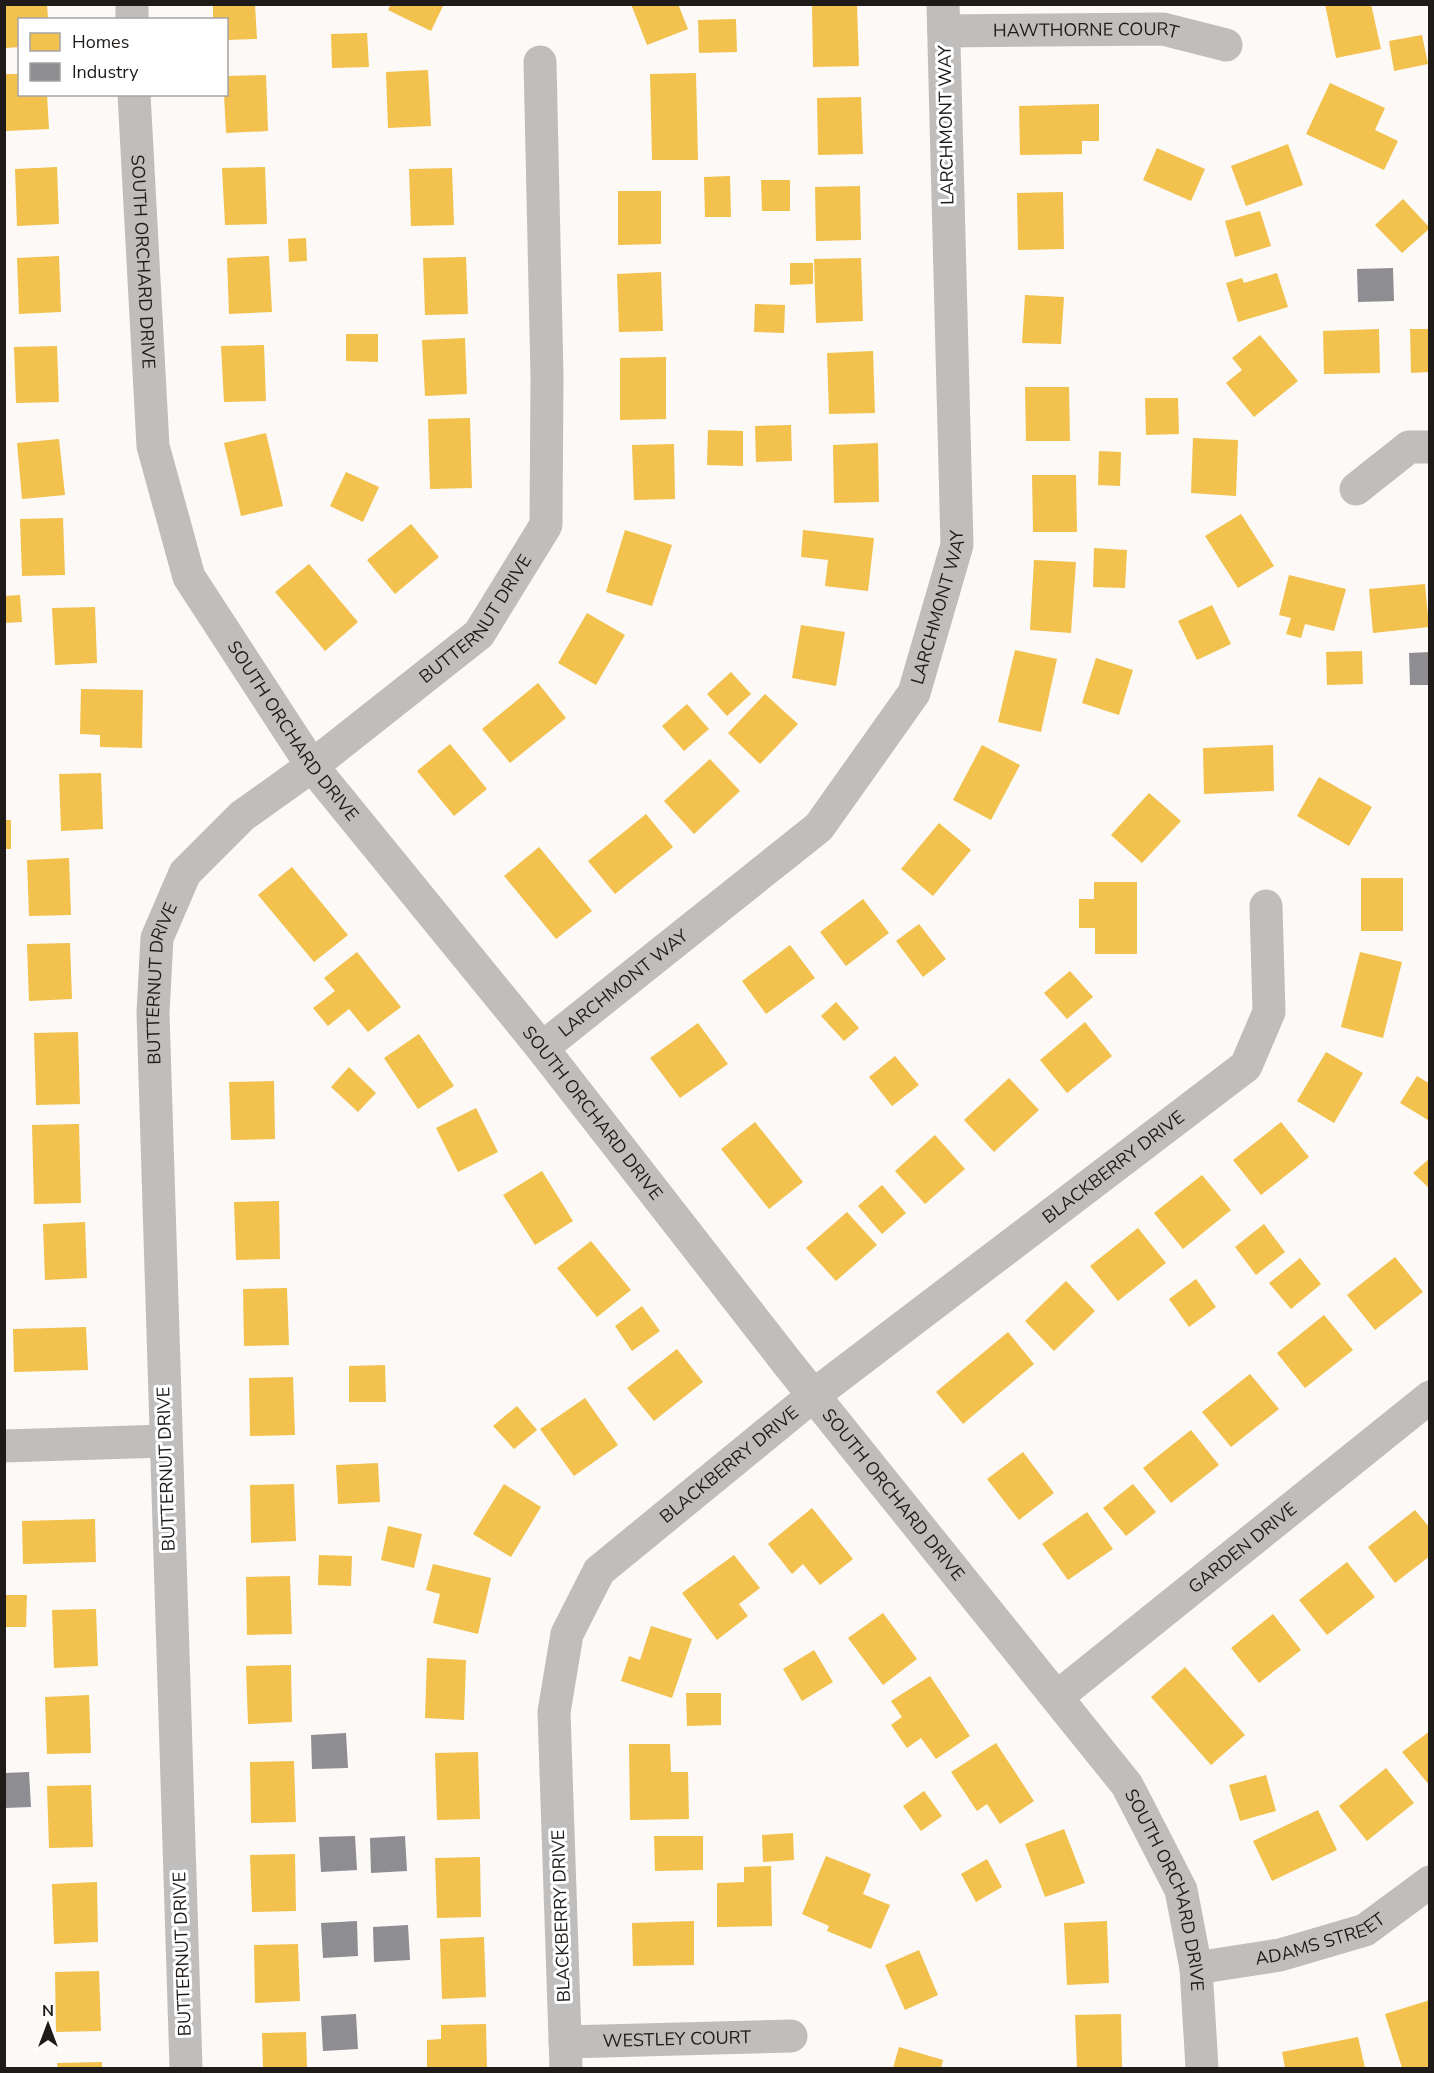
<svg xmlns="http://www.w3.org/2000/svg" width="1434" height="2073" font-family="'Nunito Sans',sans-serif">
	<rect width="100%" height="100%" fill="#fcf9f6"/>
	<path fill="#f2c14e" d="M5,4H47L48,20H20V47L6,48Z
		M213,4H255L257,39L226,40V20H213Z
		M391,4H444L431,31L388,10Z
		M631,4H678L688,29L647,45Z
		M1325,4H1371L1381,49L1336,58Z
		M857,5L859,66L813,67L812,6Z
		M736,19L737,52L699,53L698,20Z
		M367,33L369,67L332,68L331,34Z
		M1422,35L1428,64L1394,71L1389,41Z
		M428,70L431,126L388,128L386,72Z
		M696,73L698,160H652L650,74Z
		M4,74H20V94H47L49,129L6,131Z
		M266,75L268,131L226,133L224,94H226V76Z
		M1330,83L1385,108L1375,130L1398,141L1384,170L1306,134Z
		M861,97L863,154L818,155L817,98Z
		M1099,104V141H1082V154L1020,155L1019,106Z
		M1288,144L1303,185L1246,206L1231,166Z
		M1157,148L1205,169L1191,201L1143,180Z
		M57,167L59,224L17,226L15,169Z
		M265,167L267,224L225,225L222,168Z
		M452,168L454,225L411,226L409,169Z
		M730,176L731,217H705L704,177Z
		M761,180H790V211H762Z
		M860,186L861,240L816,241L815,187Z
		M618,191H661V244L618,245Z
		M1063,192L1064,249L1018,250L1017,193Z
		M1403,199L1430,228L1402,253L1375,225Z
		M1260,211L1271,246L1235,257L1225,221Z
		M306,238L307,261L289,262L288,239Z
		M59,256L61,312L19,314L17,258Z
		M269,256L272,312L229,314L227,258Z
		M466,257L468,314L425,315L423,258Z
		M861,258L863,321L816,323L814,259Z
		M790,263H813V284L790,285Z
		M661,272L663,331L619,332L617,274Z
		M1277,273L1288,307L1238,322L1226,283L1242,278L1244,283Z
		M1025,295L1064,297L1061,344L1022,343Z
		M755,304L785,305L784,333L754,332Z
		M1379,329L1380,373L1324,374L1323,331Z
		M1410,329H1430V372L1411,373Z
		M346,334H378V362L346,361Z
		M1260,335L1298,381L1254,417L1226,383L1242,370L1232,358Z
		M465,338L467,394L425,396L422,340Z
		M264,345L266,401L224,402L221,346Z
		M57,346L59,402L16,403L14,347Z
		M873,351L875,413L829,414L827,353Z
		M666,357V419L620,420V358Z
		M1025,387H1069L1070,441H1026Z
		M1145,398H1178L1179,434L1146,435Z
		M470,418L472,488L430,489L428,419Z
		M791,425L792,461L756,462L755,426Z
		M708,430L743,431V466L707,465Z
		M266,433L283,506L241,516L224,443Z
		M1193,438L1238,440L1236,496L1191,493Z
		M59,439L65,495L22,499L17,443Z
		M878,443L879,502L834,503L833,445Z
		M674,444L675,499L634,500L632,445Z
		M1099,451L1121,452L1120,486L1098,485Z
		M346,472L379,487L363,522L330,506Z
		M1032,475H1076L1077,532H1033Z
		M1241,514L1274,566L1238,588L1205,536Z
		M63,518L65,575L22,576L20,519Z
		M411,524L439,557L395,594L367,560Z
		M625,530L672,545L652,606L606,592Z
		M803,530L874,538L868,591L825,586L828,560L801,557Z
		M1094,548L1127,550L1125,588L1093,587Z
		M1034,560L1076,562L1071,633L1030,630Z
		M309,564L358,622L325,651L275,592Z
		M1289,575L1346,589L1334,631L1305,624L1301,638L1286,634L1291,618L1279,615Z
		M1425,584L1429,627L1373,633L1369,589Z
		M20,595L22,622L4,623V596Z
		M1212,605L1231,644L1197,660L1178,621Z
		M95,607L97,663L55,665L52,608Z
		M587,613L625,635L596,685L558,663Z
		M801,625L845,632L836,686L792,678Z
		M1015,650L1057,659L1041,732L998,722Z
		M1362,651L1363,684L1327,685L1326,652Z
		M1096,658L1133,670L1119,715L1082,703Z
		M731,672L751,694L727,716L707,694Z
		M538,683L566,718L510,763L482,729Z
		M81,689L143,690L142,748L100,747V735L80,734Z
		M765,694L798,724L760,764L728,733Z
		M687,704L709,729L684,751L662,726Z
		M450,744L487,789L454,816L417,771Z
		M982,745L1020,765L991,820L953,800Z
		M1273,745L1274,791L1204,794L1203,748Z
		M710,759L740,791L694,834L664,801Z
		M101,773L103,829L61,831L59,774Z
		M1319,777L1372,807L1349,846L1297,816Z
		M1149,793L1181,821L1142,863L1111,835Z
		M646,814L673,847L615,894L588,861Z
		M4,820H11V849H4Z
		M939,823L971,850L933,896L901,869Z
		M539,847L592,911L556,939L504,876Z
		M69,858L71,915L29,916L27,860Z
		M292,867L348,935L314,962L258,895Z
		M1361,878H1403V931H1361Z
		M1094,882H1137V954H1095V928H1079V899H1094Z
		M863,899L889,933L846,966L820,932Z
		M919,924L946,959L923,977L896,941Z
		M70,943L72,999L29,1001L27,944Z
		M790,945L815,978L766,1014L742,981Z
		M357,952L401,1007L368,1032L349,1009L328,1026L313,1008L335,991L324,978Z
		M1360,952L1402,962L1383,1038L1341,1027Z
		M1070,971L1093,997L1067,1019L1044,993Z
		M836,1002L859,1028L844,1041L821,1016Z
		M1085,1022L1112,1056L1067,1093L1040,1060Z
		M698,1023L728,1064L680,1098L650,1058Z
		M78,1032L80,1104L36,1105L34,1033Z
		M419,1034L454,1086L418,1109L384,1058Z
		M1326,1052L1363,1073L1334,1123L1297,1101Z
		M895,1056L919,1085L892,1106L869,1077Z
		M349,1067L376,1093L358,1112L331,1087Z
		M1417,1076L1430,1084L1428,1120L1400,1103Z
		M1009,1078L1039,1110L994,1152L964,1120Z
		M274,1081L275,1139L231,1140L229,1082Z
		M476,1108L498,1152L458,1172L436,1128Z
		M755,1122L803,1182L769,1209L721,1149Z
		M1281,1122L1309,1157L1261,1195L1233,1160Z
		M79,1124L81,1203L34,1204L32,1125Z
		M935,1135L965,1169L925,1204L895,1171Z
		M1430,1158V1189L1413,1173Z
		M542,1171L573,1221L535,1245L503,1195Z
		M1202,1175L1231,1210L1183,1249L1154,1213Z
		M882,1185L906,1213L882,1234L858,1206Z
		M279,1201L280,1259L236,1260L234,1202Z
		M847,1212L877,1245L836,1281L806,1248Z
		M85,1222L87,1278L45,1280L43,1224Z
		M1264,1224L1285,1252L1256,1275L1235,1247Z
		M1138,1228L1166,1263L1118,1301L1090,1266Z
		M591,1241L631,1290L597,1317L557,1268Z
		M1395,1257L1423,1292L1375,1330L1347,1295Z
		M1300,1258L1321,1284L1291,1309L1269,1283Z
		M1196,1279L1216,1307L1189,1327L1169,1299Z
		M1066,1281L1095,1311L1054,1351L1025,1321Z
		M287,1288L289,1345L244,1346L243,1289Z
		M642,1306L660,1331L632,1351L615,1326Z
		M1324,1315L1353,1350L1305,1388L1277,1353Z
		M86,1327L88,1370L14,1372L13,1329Z
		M1008,1332L1034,1364L963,1424L936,1392Z
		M677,1349L703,1382L654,1421L627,1388Z
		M385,1365L386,1402H349V1366Z
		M1250,1374L1279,1409L1231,1447L1202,1412Z
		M293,1377L295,1435L250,1436L249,1378Z
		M585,1398L618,1445L574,1476L540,1429Z
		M517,1406L537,1430L514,1449L493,1426Z
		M1191,1430L1219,1465L1171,1503L1143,1468Z
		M1023,1452L1054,1493L1019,1520L987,1479Z
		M378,1463L380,1502L338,1504L336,1465Z
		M294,1484L296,1541L251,1543L250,1485Z
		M504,1484L541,1507L511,1557L473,1534Z
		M1133,1484L1156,1512L1126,1536L1103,1508Z
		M812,1508L853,1559L820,1585L803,1564L792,1574L768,1544Z
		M1415,1510L1430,1528V1556L1395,1583L1368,1547Z
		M1087,1512L1113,1549L1068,1580L1042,1544Z
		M95,1519L96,1562L23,1564L22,1521Z
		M388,1526L422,1534L414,1568L381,1560Z
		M319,1555L352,1556L351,1586L318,1585Z
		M734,1555L760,1588L739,1604L748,1616L717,1640L682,1593Z
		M1347,1562L1375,1597L1327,1635L1299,1600Z
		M433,1564L491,1578L478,1634L433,1623L440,1594L426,1590Z
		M290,1576L292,1634L247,1635L246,1577Z
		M5,1595H27L26,1627H4Z
		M96,1609L98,1666L54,1668L52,1610Z
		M883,1613L917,1659L883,1685L848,1638Z
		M1273,1614L1301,1650L1259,1683L1231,1648Z
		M651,1626L692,1639L672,1698L621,1681L629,1656L640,1660Z
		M814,1650L833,1682L802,1701L783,1669Z
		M427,1658L466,1660L464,1720L425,1718Z
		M291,1665L292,1722L248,1724L246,1666Z
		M1185,1667L1245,1735L1211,1765L1151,1697Z
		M930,1676L970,1736L936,1759L921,1738L907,1748L891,1725L902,1717L891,1701Z
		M686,1693H721V1725L687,1726Z
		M89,1695L91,1753L47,1754L45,1697Z
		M1430,1731V1786L1402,1752Z
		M996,1743L1034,1801L1000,1824L987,1804L977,1811L951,1772Z
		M629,1744H670L671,1772H688L689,1819L630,1820Z
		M478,1752L480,1819L437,1820L435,1753Z
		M294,1761L296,1822L251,1823L250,1762Z
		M1386,1768L1414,1803L1367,1841L1339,1806Z
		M1266,1775L1276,1811L1240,1821L1229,1785Z
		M91,1785L93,1847L49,1848L47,1786Z
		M924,1791L942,1816L921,1831L903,1806Z
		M1318,1810L1337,1850L1272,1881L1253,1841Z
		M1064,1829L1085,1883L1045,1897L1025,1844Z
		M793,1833L794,1860L763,1862L762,1835Z
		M654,1836H703V1870L655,1871Z
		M295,1854L296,1911L252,1912L250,1855Z
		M826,1856L871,1874L863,1894L890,1905L871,1949L827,1931L829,1926L802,1914Z
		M480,1857L481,1917L437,1918L435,1858Z
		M987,1859L1002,1887L976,1902L961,1874Z
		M771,1866L772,1926L717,1927V1883L744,1882V1867Z
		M97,1882L98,1942L54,1944L52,1884Z
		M694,1921V1965L633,1966L632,1923Z
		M1107,1921L1109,1983L1067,1985L1064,1923Z
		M484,1937L486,1997L442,1999L440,1939Z
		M298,1944L300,2001L255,2003L254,1945Z
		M919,1950L938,1995L905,2010L885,1965Z
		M99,1971L101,2031L56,2032L55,1972Z
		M1430,2000V2068H1402L1385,2014Z
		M1121,2014L1122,2068H1077L1075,2015Z
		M486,2024L487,2068H427V2040L441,2039V2025Z
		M306,2032L307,2068H263L262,2033Z
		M1358,2037L1365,2068H1285L1282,2052Z
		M899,2047L943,2060L941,2068H893Z
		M102,2062V2068H58L57,2063Z"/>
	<path fill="#8d8d92" d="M1393,268L1394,301L1358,302L1357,269Z
		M1430,652V685H1410L1409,653Z
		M346,1733L348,1768L312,1769L311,1735Z
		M29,1772L31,1807L4,1808V1773Z
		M355,1836L357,1870L321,1872L319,1837Z
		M405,1836L407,1871L371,1873L370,1838Z
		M357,1921L358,1956L323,1958L321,1923Z
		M408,1925L410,1960L374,1962L373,1927Z
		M356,2014L358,2049L323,2051L321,2016Z"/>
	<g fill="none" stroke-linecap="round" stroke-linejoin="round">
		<g stroke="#c0bebd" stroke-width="33">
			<path d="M132,4V20"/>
			<path id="s1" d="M944,31L1163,29L1226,45"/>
			<path id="s2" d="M134,94L153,446L189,577L312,766L542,1048L789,1365L1127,1785L1181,1890L1196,1968L1202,2068"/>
			<path d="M1356,489L1409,447H1430"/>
			<path id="s3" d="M542,1048L819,827L914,693L957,545L943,4"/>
			<path d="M4,1446L165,1441"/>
			<path id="s4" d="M1057,1697L1430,1397"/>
			<path id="s5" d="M1196,1968L1280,1955L1365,1930L1430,1882"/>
			<path id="s6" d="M565,2042L791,2036"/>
			<path id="s7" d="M186,2068L153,1013L157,938L185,873L242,816L312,766L479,634L546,525L547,376L540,62"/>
			<path id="s8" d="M566,2068L554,1712L567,1634L599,1571L814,1395L1246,1066L1269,1012L1266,906"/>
		</g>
	</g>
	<g text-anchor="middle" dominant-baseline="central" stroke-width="6" stroke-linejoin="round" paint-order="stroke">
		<g font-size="18" fill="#1f1b18" stroke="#fff">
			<text stroke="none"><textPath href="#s1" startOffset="142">HAWTHORNE COURT</textPath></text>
			<text transform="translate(946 125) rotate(-91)">LARCHMONT WAY</text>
			<text stroke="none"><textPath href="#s2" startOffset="168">SOUTH ORCHARD DRIVE</textPath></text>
			<text stroke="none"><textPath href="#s3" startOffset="608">LARCHMONT WAY</textPath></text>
			<text stroke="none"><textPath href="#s7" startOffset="1590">BUTTERNUT DRIVE</textPath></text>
			<text stroke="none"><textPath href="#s2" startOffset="674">SOUTH ORCHARD DRIVE</textPath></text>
			<text stroke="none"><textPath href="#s3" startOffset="104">LARCHMONT WAY</textPath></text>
			<text stroke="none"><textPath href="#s7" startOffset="1086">BUTTERNUT DRIVE</textPath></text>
			<text stroke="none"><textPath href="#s2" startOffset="1160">SOUTH ORCHARD DRIVE</textPath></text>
			<text stroke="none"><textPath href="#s8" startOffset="1160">BLACKBERRY DRIVE</textPath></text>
			<text stroke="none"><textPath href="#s8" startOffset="674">BLACKBERRY DRIVE</textPath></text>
			<text transform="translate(166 1469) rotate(-92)">BUTTERNUT DRIVE</text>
			<text stroke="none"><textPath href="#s2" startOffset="1646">SOUTH ORCHARD DRIVE</textPath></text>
			<text stroke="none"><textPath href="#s4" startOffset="238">GARDEN DRIVE</textPath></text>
			<text stroke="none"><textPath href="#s2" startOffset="2132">SOUTH ORCHARD DRIVE</textPath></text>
			<text transform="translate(561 1916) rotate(-92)">BLACKBERRY DRIVE</text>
			<text stroke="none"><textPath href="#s5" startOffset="128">ADAMS STREET</textPath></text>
			<text transform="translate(182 1954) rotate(-92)">BUTTERNUT DRIVE</text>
			<text stroke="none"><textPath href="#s6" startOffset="112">WESTLEY COURT</textPath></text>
		</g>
	</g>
	<rect width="1434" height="2073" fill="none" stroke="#1f1b18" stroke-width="12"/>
	<rect x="18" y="18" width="210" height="78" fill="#ffffff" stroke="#a5a4a3" stroke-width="1.5"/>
	<rect x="30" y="33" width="30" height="18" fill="#f2c14e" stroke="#a5a4a3" stroke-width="1.5"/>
	<text x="72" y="48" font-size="18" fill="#1f1b18">Homes</text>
	<rect x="30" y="63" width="30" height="18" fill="#8d8d92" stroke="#a5a4a3" stroke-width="1.5"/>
	<text x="72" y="78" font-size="18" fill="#1f1b18">Industry</text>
	<g transform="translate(48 2025)" stroke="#ffffff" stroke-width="4.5" paint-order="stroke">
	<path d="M0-4.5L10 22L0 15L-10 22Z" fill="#1f1b18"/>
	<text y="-9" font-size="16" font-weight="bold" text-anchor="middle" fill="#1f1b18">N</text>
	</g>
</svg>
